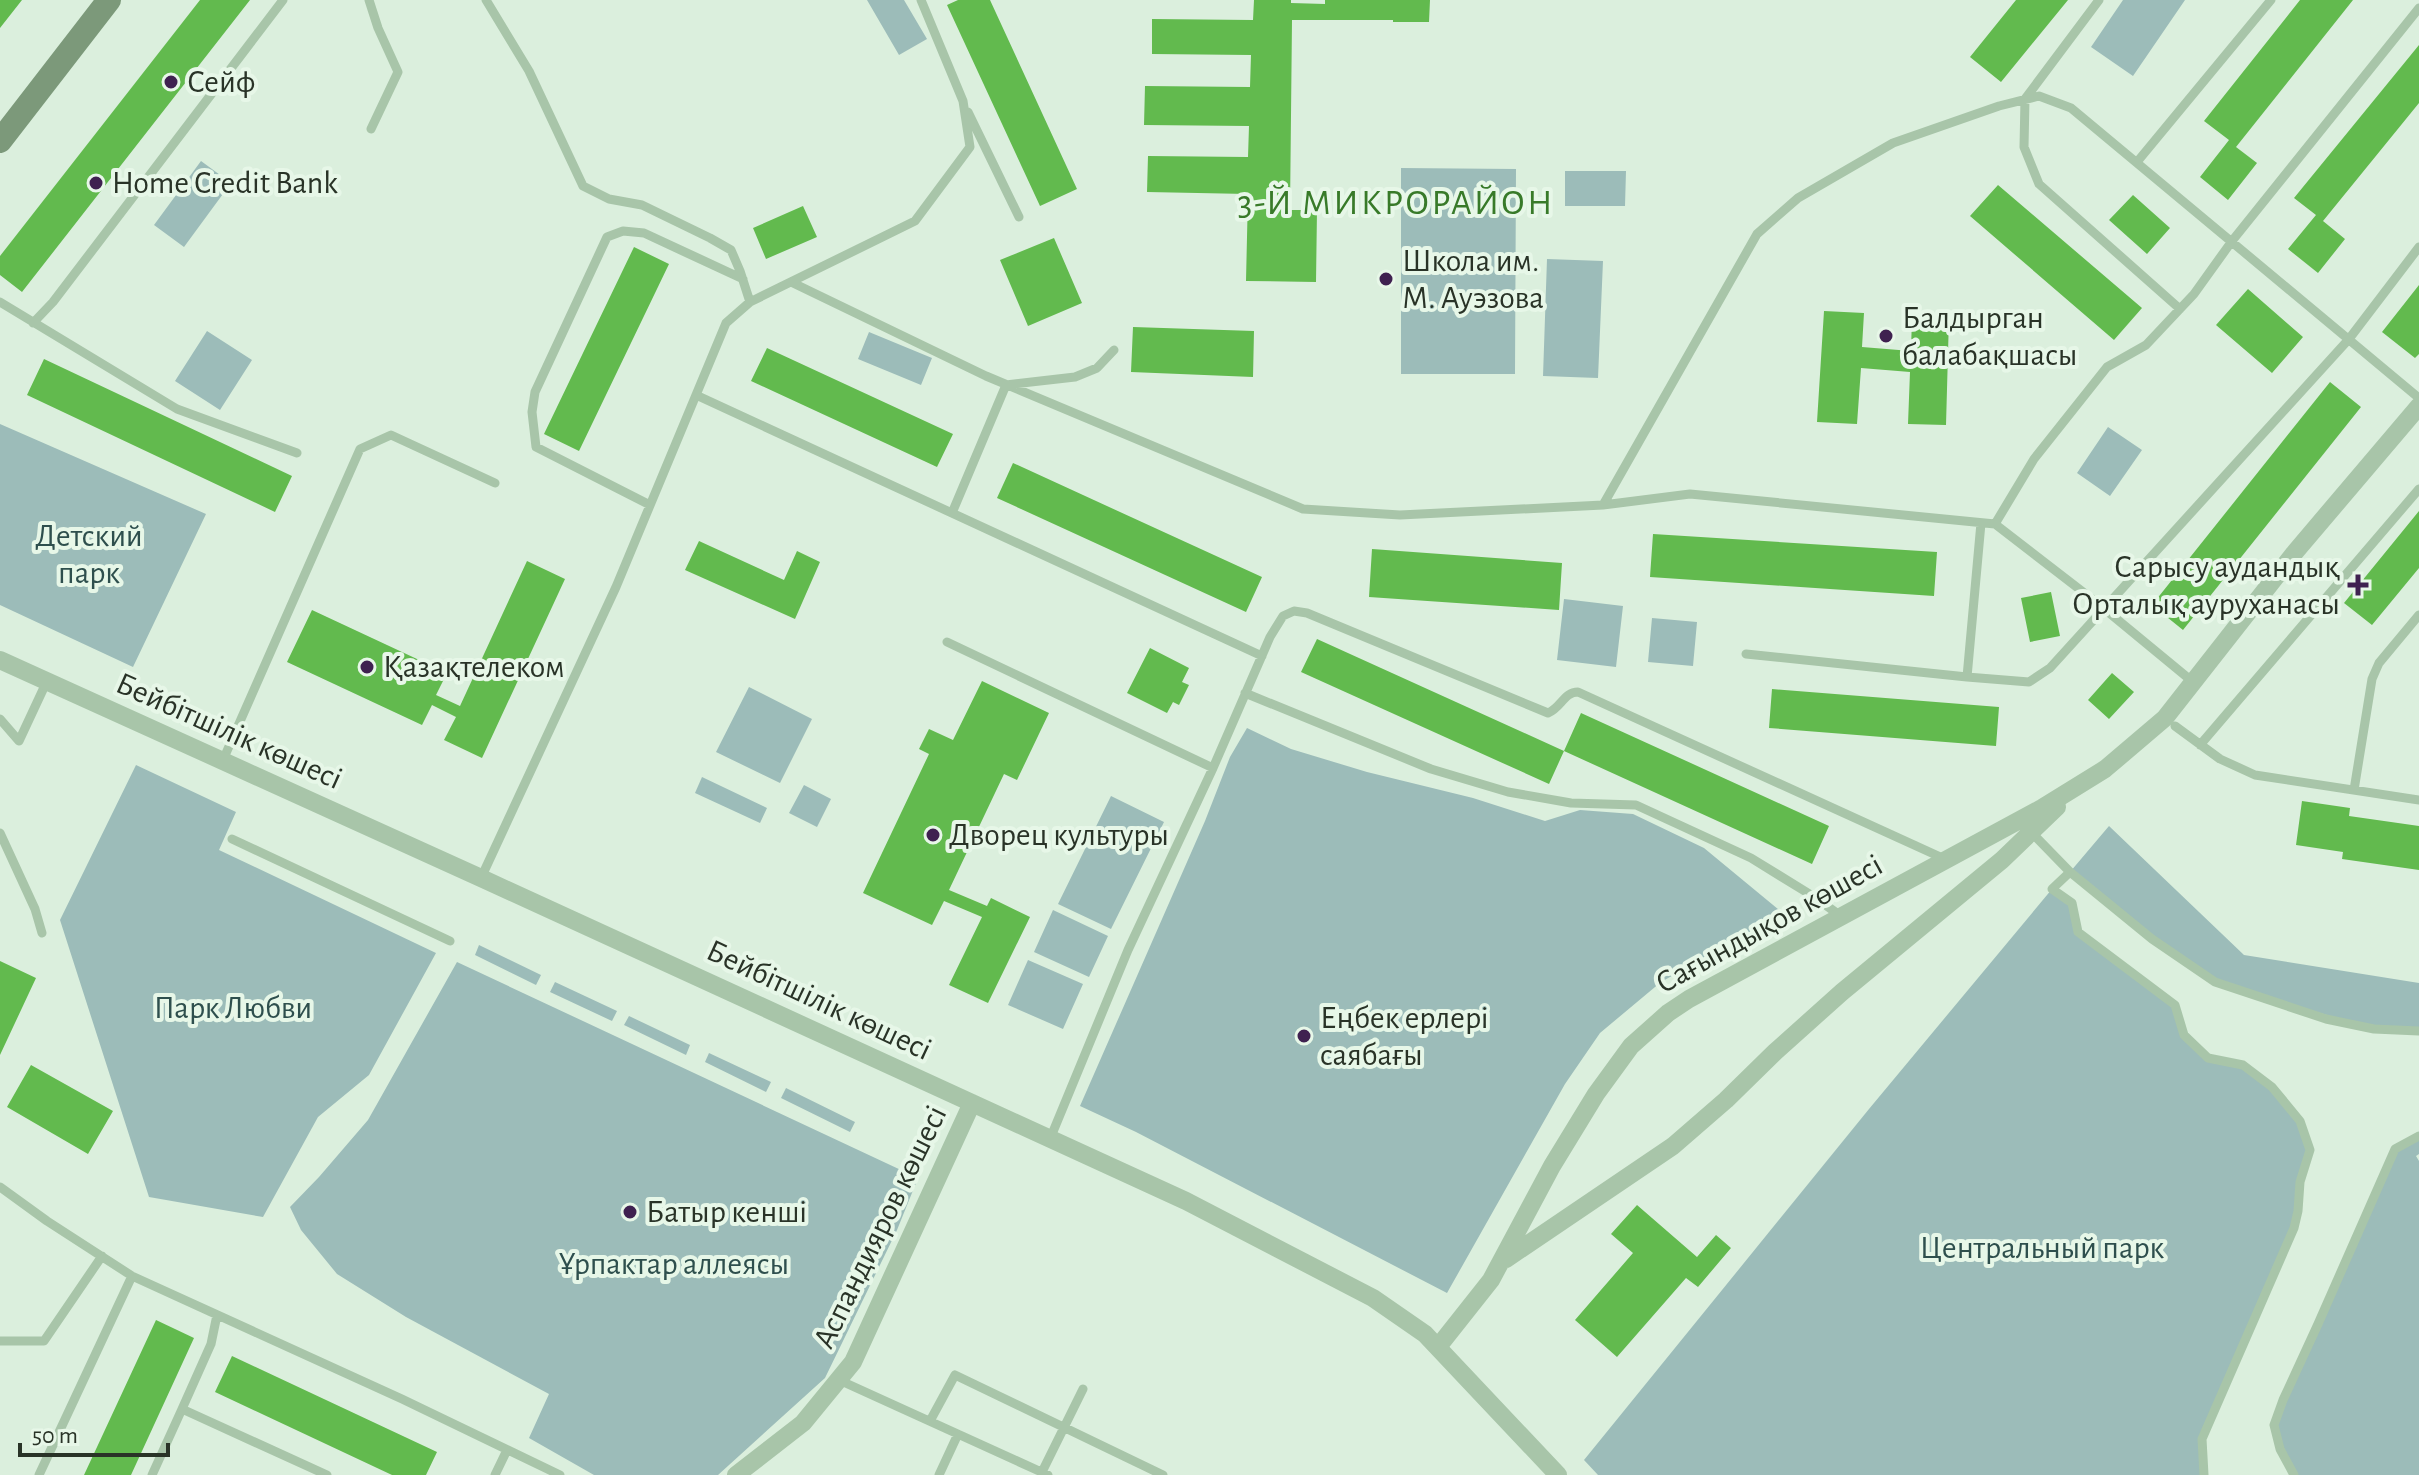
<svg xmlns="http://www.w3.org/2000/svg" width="2419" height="1475" font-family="'Alegreya Sans',sans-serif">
	<rect width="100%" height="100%" fill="#dbefdd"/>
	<path fill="#9cbcb9" d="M867,0H904L927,39L899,55Z
		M2123,0H2185L2133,76L2091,47Z
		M201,161L231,183L184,247L154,225Z
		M1401,168L1516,169L1515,374H1401Z
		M1565,171H1626L1625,206H1565Z
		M1547,259L1603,261L1598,378L1543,376Z
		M207,331L252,360L220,410L175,381Z
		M869,332L932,358L921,385L858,359Z
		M0,424L206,514L133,667L0,605Z
		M2108,427L2142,450L2110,496L2077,473Z
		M1564,599L1623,606L1616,667L1557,660Z
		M1652,618L1697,622L1693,666L1648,662Z
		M749,687L812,719L780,783L716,752Z
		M1247,728L1291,749L1367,772L1473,798L1545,821L1580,810L1633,814L1704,848L1784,914L1661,982L1600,1033L1565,1084L1447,1293L1136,1132L1080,1106L1205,821L1230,757Z
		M136,765L236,812L219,850L436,953L369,1075L318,1117L263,1217L149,1197L60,920Z
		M702,777L767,808L760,823L695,793Z
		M804,785L831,799L817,827L789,813Z
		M1111,796L1164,822L1111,929L1058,904Z
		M2109,826L2244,955L2419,983V1031L2374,1029L2215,982L2070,872Z
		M2052,889L2072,903L2078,932L2175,1005L2184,1035L2201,1052L2243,1065L2272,1087L2300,1121L2310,1150L2298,1211L2202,1439L2204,1475H1598L1584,1460L1869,1109Z
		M1053,910L1108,936L1089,977L1034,952Z
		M479,945L541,975L536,985L475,955Z
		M1028,960L1083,984L1063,1029L1008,1005Z
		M457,962L918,1178L897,1230L825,1378L718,1475H594L529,1438L549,1394L406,1317L337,1274L301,1230L290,1207L319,1177L368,1120Z
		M555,982L617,1011L612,1021L550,992Z
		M629,1016L690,1045L686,1055L624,1025Z
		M709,1053L771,1082L766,1092L705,1062Z
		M786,1088L855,1122L850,1132L781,1098Z
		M2419,1136V1154L2416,1156L2419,1161V1475H2294L2274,1425L2395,1149Z"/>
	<path fill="#62ba4e" d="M0,0H22L0,28Z
		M200,0H250L22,292L0,275V256Z
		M958,0H990L1077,189L1040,206L947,5Z
		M1254,0H1291V3L1325,4V0H1430L1429,22H1393V20H1292L1290,210H1317L1316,282L1246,281L1248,194L1147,192L1148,156L1248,157L1249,126L1144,125L1145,86L1250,87L1251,55L1152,54V19L1253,20Z
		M2016,0H2068L2001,82L1970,57Z
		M2300,0H2353L2236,147L2257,163L2228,200L2200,177L2229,140L2204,121Z
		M2419,45V103L2323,221L2345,239L2318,273L2288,249L2316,215L2294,198Z
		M1998,185L2142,308L2114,340L1970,216Z
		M2133,195L2170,228L2147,254L2109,220Z
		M803,206L817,237L766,259L753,228Z
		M1054,238L1082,303L1028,326L1000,260Z
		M634,247L669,264L579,451L544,434Z
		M2419,285V354L2415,358L2382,332Z
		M2248,289L2303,337L2272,373L2216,325Z
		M1824,311L1864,313L1862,347L1911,351L1912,316L1949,317L1946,425L1908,424L1910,372L1861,368L1857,424L1817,422Z
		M1133,327L1254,331L1253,377L1131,372Z
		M767,348L953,434L937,467L751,381Z
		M44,359L292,476L275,512L27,395Z
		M2330,382L2361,407L2183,630L2152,605Z
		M1013,463L1262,577L1246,612L997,498Z
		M2419,511V568L2372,625L2344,603Z
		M1653,534L1937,552L1934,596L1650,577Z
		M699,541L784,580L797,551L820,562L795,619L685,570Z
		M1372,549L1562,563L1559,610L1369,597Z
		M527,561L565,579L482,758L444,740L456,717L432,705L422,725L287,662L312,610L447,673L436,695L460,706Z
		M2051,592L2060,636L2030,642L2021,598Z
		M1317,639L1564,751L1549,784L1301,672Z
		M1150,648L1189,668L1182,682L1189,685L1179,705L1173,702L1167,713L1127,693Z
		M2112,673L2134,692L2109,719L2088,700Z
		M982,681L1049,713L1017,780L1004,774L949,890L987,906L991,898L1030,917L988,1003L949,985L982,917L944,901L932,925L863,893L929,754L919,749L929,729L953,740Z
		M1772,689L1999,707L1996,746L1769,728Z
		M1581,713L1829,826L1812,864L1564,751Z
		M2302,801L2350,808L2349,816L2419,826V870L2342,859L2343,852L2296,845Z
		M0,961L36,978L0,1055Z
		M31,1065L113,1111L88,1154L7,1107Z
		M1637,1205L1697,1257L1716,1235L1731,1248L1698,1287L1686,1278L1617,1357L1575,1320L1633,1253L1611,1234Z
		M156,1320L194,1338L131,1475H84Z
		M232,1356L437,1452L426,1475H392L215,1392Z"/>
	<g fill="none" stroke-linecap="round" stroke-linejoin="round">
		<path stroke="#a8c5a9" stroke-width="9" d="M369,0L378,28L398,72L371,129
			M486,0L529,71L583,186L609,199L642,205L710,238L731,250L740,271L750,302
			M2099,0L2025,99L2024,147L2039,184L2180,309
			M968,112L1019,217
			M2137,162L2271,0
			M791,282L986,376L1303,509L1400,515L1603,505L1690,494L1995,524L2096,602L2193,682
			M0,302L177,409L297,453
			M33,323L53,302L283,0
			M696,395L1262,656
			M650,505L536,447L532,412L535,392L607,237L623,231L644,233L743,279
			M1603,505L1757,234L1798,198L1893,143L1999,106L2039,96L2071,108L2419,398
			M952,513L1006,385L1075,377L1097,368L1114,350
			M1995,524L2034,459L2107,367L2146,345L2194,294L2232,241L2419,8
			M947,642L1213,768
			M1746,654L1967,677L1981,523
			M1967,677L2029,682L2050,668L2349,339L2419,247
			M1245,693L1431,769L1508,792L1571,803L1636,805L1751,858L1816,898L1842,917
			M0,719L19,741L47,681
			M2175,726L2220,759L2255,775L2419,800
			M2200,745L2419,489
			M223,760L360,449L391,435L495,483
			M2354,790L2372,679L2379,663L2419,615
			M2031,832L2070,872L2152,939L2215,982L2326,1019L2374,1029L2419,1031
			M0,833L35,909L42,933
			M232,839L450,941
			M2070,872L2052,889L2072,903L2078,932L2175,1005L2184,1035L2208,1058L2243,1065L2272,1087L2300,1121L2310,1150L2300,1182L2298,1211L2294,1228L2202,1439L2204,1475
			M481,878L616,587L726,323L750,302L915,221L970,147L963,101L921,0
			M1050,1139L1128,950L1213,768L1270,637L1283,616L1294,611L1307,613L1548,713C1561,708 1564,692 1578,692L1947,860
			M0,1187L47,1221L132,1276L402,1399L560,1475
			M0,1341H44L102,1256
			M839,1380L1048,1475
			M182,1409L211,1344L217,1315
			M930,1421L955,1375L1163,1475
			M1042,1472L1083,1389
			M39,1475L132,1276
			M152,1475L182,1409L327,1475
			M495,1475L507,1450
			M939,1475L958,1434
			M2294,1475L2280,1449L2274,1425L2283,1400L2318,1324L2395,1149L2419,1136"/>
		<path stroke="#a8c5a9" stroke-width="18" d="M0,660L481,878L1186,1201L1373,1298L1425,1334L1558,1475
			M1506,1259L1673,1146L1726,1100L1775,1052L1842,992L2002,860L2057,807
			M1438,1347L1491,1280L1552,1166L1596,1094L1631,1046L1668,1013L1689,999L2042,808L2105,769L2165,718L2296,551L2419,406
			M736,1475L803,1423L853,1362L972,1103"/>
		<path stroke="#7c997a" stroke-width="24" d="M0,141L109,0"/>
	</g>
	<g fill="#3f2150" stroke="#e7f7e8" stroke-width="3">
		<circle cx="171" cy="82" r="8"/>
		<circle cx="96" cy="183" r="8"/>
		<circle cx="1386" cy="279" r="8"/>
		<circle cx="1886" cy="336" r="8"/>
		<path d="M2354 573h8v8h8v8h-8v8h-8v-8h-8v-8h8z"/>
		<circle cx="367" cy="667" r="8"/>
		<circle cx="933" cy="835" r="8"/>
		<circle cx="1304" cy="1036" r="8"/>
		<circle cx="630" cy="1212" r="8"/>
	</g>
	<g text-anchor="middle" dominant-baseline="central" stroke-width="8" stroke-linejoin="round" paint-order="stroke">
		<g font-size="32" fill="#293327" stroke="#e7f7e8" text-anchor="start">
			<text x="187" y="82">Сейф</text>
			<text x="112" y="183">Home Credit Bank</text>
			<text x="1402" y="261">Школа им.<tspan x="1402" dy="37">М. Ауэзова</tspan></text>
			<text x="1902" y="318">Балдырган<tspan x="1902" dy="37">балабақшасы</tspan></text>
			<text x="2340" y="567" text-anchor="end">Сарысу аудандық<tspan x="2340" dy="37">Орталық ауруханасы</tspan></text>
			<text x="383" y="667">Қазақтелеком</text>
			<text x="949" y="835">Дворец культуры</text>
			<text x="1320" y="1018">Еңбек ерлері<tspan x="1320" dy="37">саябағы</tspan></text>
			<text x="646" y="1212">Батыр кенші</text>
		</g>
		<g font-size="32" fill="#2e4f4d" stroke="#e7f7e8">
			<text x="89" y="536">Детский<tspan x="89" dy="37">парк</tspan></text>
			<text x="233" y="1008">Парк Любви</text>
			<text x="2042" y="1248">Центральный парк</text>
			<text x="674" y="1264">Ұрпактар аллеясы</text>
		</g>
		<g font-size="32" fill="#293327" stroke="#e7f7e8">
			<text transform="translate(229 731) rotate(24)">Бейбітшілік көшесі</text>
			<text transform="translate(1769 924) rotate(-29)">Сағындықов көшесі</text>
			<text transform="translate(819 1000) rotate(25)">Бейбітшілік көшесі</text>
			<text transform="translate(880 1227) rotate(-64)">Аспандияров көшесі</text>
		</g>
		<g font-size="36" letter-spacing="2" fill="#387a29" stroke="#e7f7e8">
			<text x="1396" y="203">3-Й МИКРОРАЙОН</text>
		</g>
	</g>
	<path d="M20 1443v12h148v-12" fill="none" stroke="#293327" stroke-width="4"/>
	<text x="32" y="1443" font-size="24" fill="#293327" stroke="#e7f7e8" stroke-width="6" paint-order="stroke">50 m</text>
</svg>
